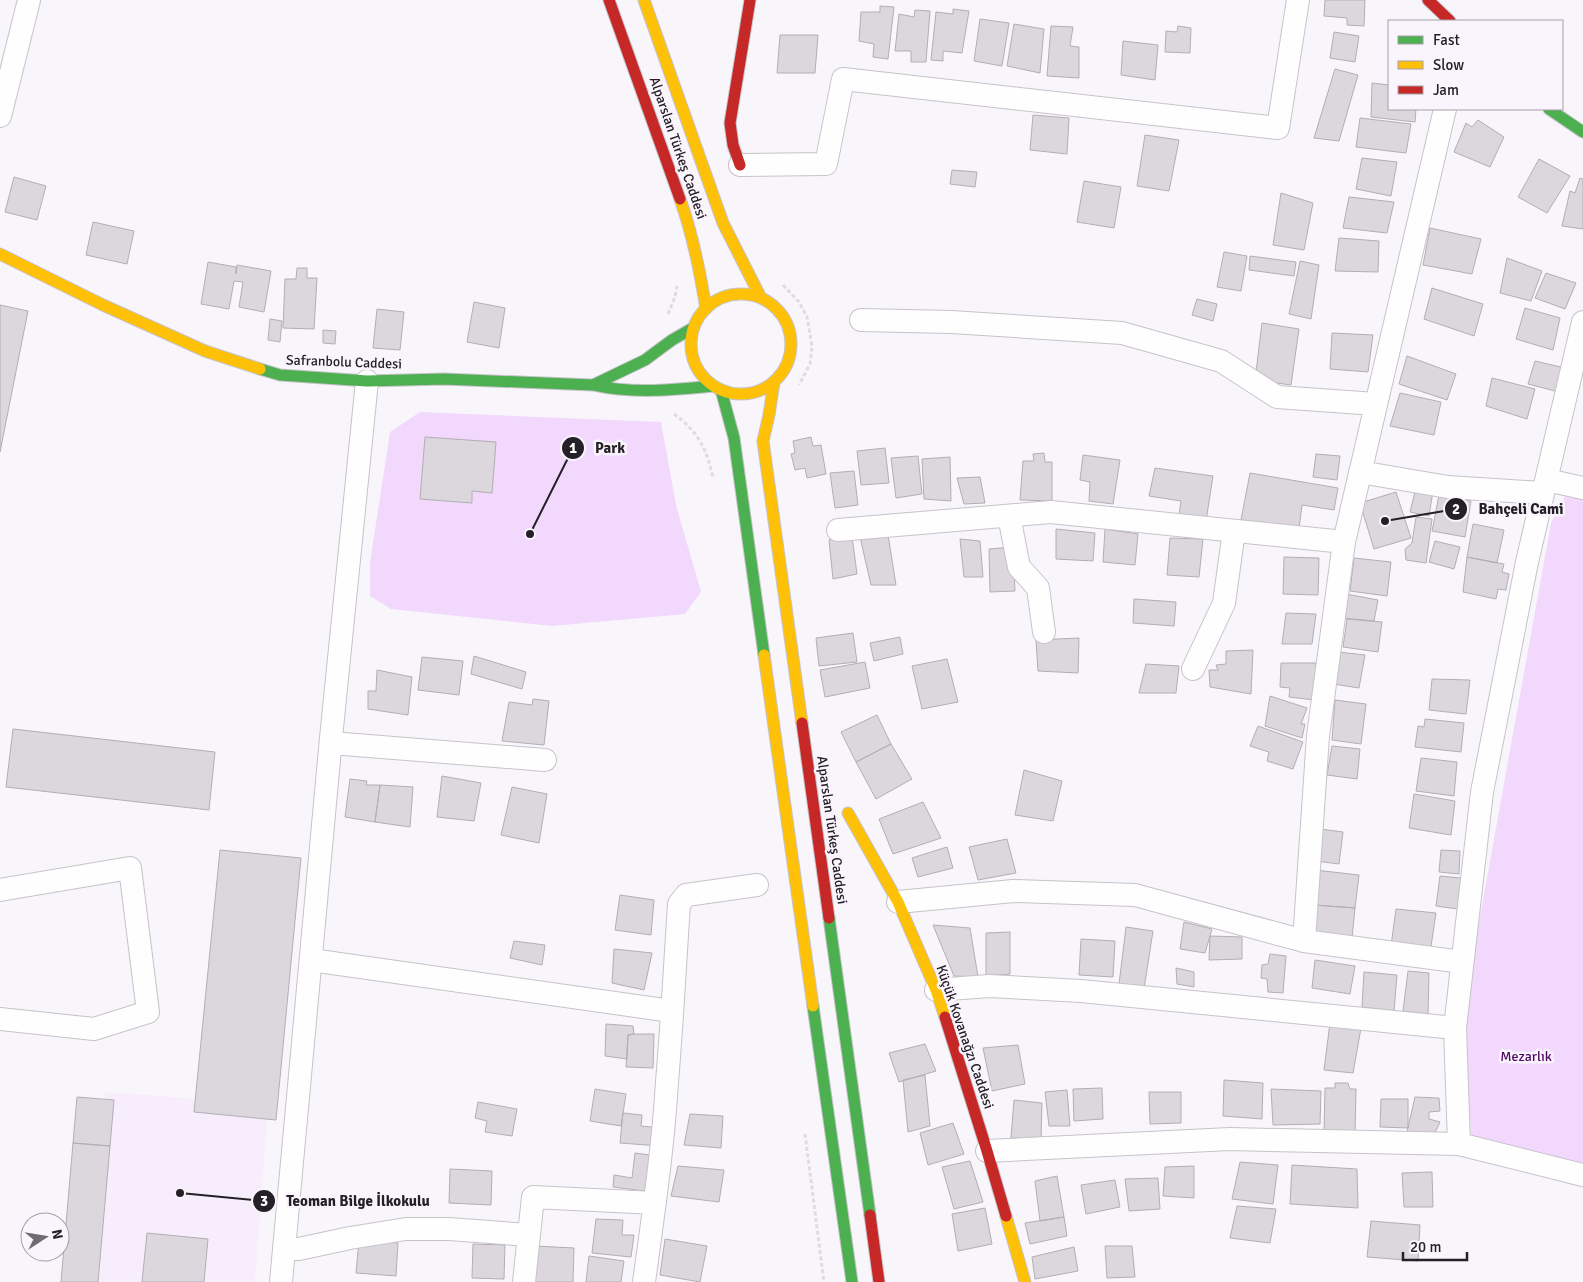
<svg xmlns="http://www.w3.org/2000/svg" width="1583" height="1282" font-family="Signika,sans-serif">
	<rect width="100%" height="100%" fill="#f9f6fb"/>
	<path fill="#f7edfc" d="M105,1092L268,1104L255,1282H91Z"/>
	<path fill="#f1d8fc" d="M420,412L661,422L676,505L701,592L685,614L552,626L391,609L370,596V563L390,432Z
		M1569,489L1583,494V1173L1472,1148L1467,1068V989L1551,523Z"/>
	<path fill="#dbd7dd" stroke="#b2aeb4" d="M1325,0H1365L1364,26L1347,25V18L1324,16Z
		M880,6L894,7L888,59L873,57L874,44L859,41L861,12H880Z
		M953,9L969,11L962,53L943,51V61L931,60L936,12L953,14Z
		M915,10L930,11L926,62H911V51H895L899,14L914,17Z
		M980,19L1009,23L1002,66L974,61Z
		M1014,24L1044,29L1040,73L1007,66Z
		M1051,26L1073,27L1070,46L1079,47V78L1047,76Z
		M1178,26L1191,28L1190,53L1165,52L1166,31L1177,32Z
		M1334,32L1359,36L1355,62L1330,58Z
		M780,35H818L815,73H777Z
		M1123,41L1158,45L1155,80L1121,75Z
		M1335,69L1358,75L1339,141L1314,138Z
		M1372,83L1389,85V109H1416L1415,122L1371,117Z
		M1033,115L1069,118L1067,154L1030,150Z
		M1360,118L1411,124L1406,153L1356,147Z
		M1478,120L1504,137L1490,167L1454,152L1466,123L1472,127Z
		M1145,135L1179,140L1169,191L1137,186Z
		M1362,158L1397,162L1391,196L1356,189Z
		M1539,159L1570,176L1547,213L1518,197Z
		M952,170L977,172L975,187L950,184Z
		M14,177L46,186L37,220L5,212Z
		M1580,178L1583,179V229L1562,226L1570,191L1575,193Z
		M1084,181L1121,187L1114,228L1077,222Z
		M1281,193L1313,203L1304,250L1273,245Z
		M1349,197L1394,202L1387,233L1343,228Z
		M93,222L134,231L127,264L86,255Z
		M1430,228L1481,239L1472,274L1423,265Z
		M1339,238L1379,241L1378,272L1335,271Z
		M1224,252L1247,256L1241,291L1217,287Z
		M1250,256L1296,262L1294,276L1249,270Z
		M1507,258L1542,271L1531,301L1500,293Z
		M1300,261L1319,265L1311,319L1289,314Z
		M208,262L236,267V274L237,265L271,271L264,312L239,307L243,282L234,281L229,309L201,304Z
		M297,268H307V278H317L314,329L283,328L285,279H296Z
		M1546,273L1576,283L1565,309L1535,298Z
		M1432,288L1483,304L1474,336L1424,319Z
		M1197,299L1217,304L1213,321L1192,315Z
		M474,302L505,308L499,348L467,342Z
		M0,305L28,311L0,452Z
		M1525,308L1560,318L1553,350L1516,339Z
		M377,309L404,312L400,350L373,348Z
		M270,319L282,321L280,342L268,340Z
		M1262,323L1299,329L1291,385L1255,380Z
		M323,330L336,331L335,344L323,343Z
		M1332,333L1373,335L1368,372L1330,369Z
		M1407,356L1456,374L1447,400L1399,384Z
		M1535,361L1565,368L1559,392L1528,384Z
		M1492,378L1535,389L1527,419L1486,406Z
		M1400,393L1441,402L1434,435L1390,426Z
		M425,437L496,442L492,493L472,491V503L420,499Z
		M811,437L813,446L821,445L826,474L807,478L805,468L795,470L791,454L795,453L793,441Z
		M885,448L889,483L861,485L857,451Z
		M1044,453L1045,462H1052V501L1020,500L1023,461H1034L1033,454Z
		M1316,454L1340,456L1337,480L1313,477Z
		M1083,455L1120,460L1113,504L1089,501L1090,482L1080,480Z
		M918,456L922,494L896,498L891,458Z
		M950,457L951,501L924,499L922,459Z
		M1155,468L1213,476L1206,521L1179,515L1181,501L1149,496Z
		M854,471L858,505L835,508L830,473Z
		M1250,473L1338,488L1334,510L1302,505L1299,529L1241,520Z
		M980,477L985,503L964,504L957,478Z
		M1416,488L1433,491L1429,516L1410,512Z
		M1396,492L1411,538L1374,549L1360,503Z
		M1439,495L1471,501L1465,537L1432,531Z
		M1416,517L1432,519L1426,563L1406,560L1405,549L1412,543Z
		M1473,524L1504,530L1497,563L1467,557Z
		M1056,529L1095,533L1093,561L1056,559Z
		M1105,529L1138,534L1135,565L1103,562Z
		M888,535L896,585H871L860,537Z
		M852,536L857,574L833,579L829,540Z
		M1170,538L1203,539L1199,577L1167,575Z
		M960,539L980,541L983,577H964Z
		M1435,541L1460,547L1454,569L1429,562Z
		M1013,547L1015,591L990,592L989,549Z
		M1284,557L1319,558L1318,595L1283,594Z
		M1467,557L1504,564L1502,572L1509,574L1506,590L1498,589L1496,599L1463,592Z
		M1354,558L1391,562L1387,596L1350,591Z
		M1346,594L1378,600L1374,621L1342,618Z
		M1134,599L1176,602L1174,626L1133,623Z
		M1286,613L1316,614L1312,644H1282Z
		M1347,619L1382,622L1378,652L1343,647Z
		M853,633L857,662L819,666L816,638Z
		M900,637L903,654L874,661L870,643Z
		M1079,638L1078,673L1038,671L1036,640Z
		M1253,650L1251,694L1210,687L1209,670H1218L1216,665L1226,664V651Z
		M1338,652L1365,655L1359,688L1333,684Z
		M474,656L526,672L522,689L471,674Z
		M422,657L463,661L459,695L418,690Z
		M947,659L958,702L922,709L912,666Z
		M865,662L870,688L825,697L820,670Z
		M1281,663H1316L1314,700L1289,697L1290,688L1280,687Z
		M1146,664L1179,666L1176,693H1139Z
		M377,670L412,677L408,715L368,709V691H376Z
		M1432,679L1470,680L1466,714L1429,710Z
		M1270,696L1307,708L1301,724H1305L1302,738L1265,726Z
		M533,699L549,701L544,745L502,741L509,702L532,705Z
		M1335,700L1366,704L1361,744L1332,740Z
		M877,715L891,744L856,762L841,732Z
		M1425,719L1464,723L1461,752L1415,747L1418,726L1424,727Z
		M1258,726L1303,742L1293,769L1267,761L1269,752L1250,746Z
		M13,729L215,752L209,810L6,787Z
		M891,744L912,779L876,799L856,762Z
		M1332,746L1360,749L1357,779L1327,775Z
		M1421,758L1457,762L1454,796L1416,791Z
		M1024,770L1062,781L1053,821L1015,815Z
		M442,776L481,783L474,821L437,817Z
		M350,779L367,781L366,785H380L375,822L345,817Z
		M380,785L413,787L410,827L375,822Z
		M512,787L547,794L539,843L501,835Z
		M1414,794L1455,801L1451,835L1409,828Z
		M923,802L941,838L893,854L879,819Z
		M1320,829L1343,832L1339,864L1316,861Z
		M1007,839L1016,873L978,880L969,847Z
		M947,847L953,868L918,877L912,858Z
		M220,850L301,858L276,1120L194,1112Z
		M1441,850L1460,851L1459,874L1439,872Z
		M1315,870L1359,875L1355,908L1314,905Z
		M1440,876L1461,878L1458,909L1436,906Z
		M620,895L654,900L651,935L615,930Z
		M1314,905L1355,908L1352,938L1311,933Z
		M1396,909L1436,913L1430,953L1391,946Z
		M1184,922L1212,929L1205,953L1180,949Z
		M933,925L970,928L978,977L954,976Z
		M1126,927L1153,931L1144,989L1119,984Z
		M1010,932V974L986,976V933Z
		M1210,936L1242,937V959L1209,960Z
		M1081,939L1115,941L1113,977L1079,975Z
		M514,941L545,945L542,965L510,958Z
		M614,949L652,953L644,990L612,983Z
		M1270,954L1286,956L1283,993L1268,992L1267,979L1261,978L1262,965L1268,964Z
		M1315,960L1355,966L1350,994L1312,988Z
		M1176,968L1194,972V987L1177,984Z
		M1408,971L1429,973L1428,1014L1403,1011Z
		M1364,972L1397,975L1394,1011L1362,1007Z
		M1330,1023L1361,1028L1353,1073L1324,1070Z
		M606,1024L633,1026L634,1034L628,1035L627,1059L605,1056Z
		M634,1034H654L653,1068L626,1067L628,1035Z
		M925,1044L936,1071L899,1082L889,1053Z
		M1018,1045L1025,1084L992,1091L983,1048Z
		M925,1075L930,1126L908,1132L903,1080Z
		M1224,1080L1263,1083L1262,1119L1223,1116Z
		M1335,1083H1348L1350,1089H1356L1355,1133H1324L1325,1088H1335Z
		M1102,1088L1103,1119L1074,1121L1073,1089Z
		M595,1089L626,1094L621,1126L590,1121Z
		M1271,1089L1321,1091L1320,1124L1273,1125Z
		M1067,1090L1070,1126H1049L1045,1092Z
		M1149,1092H1181V1123L1150,1124Z
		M77,1097L114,1100L110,1146L73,1143Z
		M1415,1097L1439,1098L1440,1111L1429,1112V1119L1440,1122L1435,1133L1407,1132Z
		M1381,1099H1408V1128L1380,1127Z
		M1014,1100L1042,1103L1041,1139L1011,1138Z
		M478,1102L517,1109L512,1136L485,1132L487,1121L475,1118Z
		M623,1113L642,1115L641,1126L662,1128L660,1146L620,1143Z
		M690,1114L723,1116L721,1148L684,1145Z
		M953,1123L964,1154L928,1165L920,1133Z
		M73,1143L110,1146L98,1282H61Z
		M635,1153L657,1156L652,1192L613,1187L614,1175L632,1178Z
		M970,1161L983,1202L954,1209L942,1167Z
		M1240,1162L1278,1165L1273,1204L1232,1199Z
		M1292,1165L1357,1169L1358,1208L1290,1204Z
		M678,1166L724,1170L719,1202L671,1196Z
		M1194,1166V1198L1163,1196L1165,1167Z
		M450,1169L492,1171L491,1205L449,1203Z
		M1432,1172L1433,1207H1404L1402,1173Z
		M1057,1176L1064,1217L1040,1221L1035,1181Z
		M1158,1178L1160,1209L1129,1211L1125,1179Z
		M1115,1180L1120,1207L1086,1214L1081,1185Z
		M1237,1206L1276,1209L1270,1243L1230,1238Z
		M985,1208L992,1244L958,1251L952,1214Z
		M1064,1217L1067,1236L1030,1244L1025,1223Z
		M596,1219L623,1220L622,1235H634L631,1257L592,1253Z
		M1371,1221L1420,1225L1418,1261L1367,1257Z
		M147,1233L208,1239L204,1282H142Z
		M665,1239L707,1246L700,1282L660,1275Z
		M359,1240L398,1243L396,1276L356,1273Z
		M473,1244L505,1245L504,1279L472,1278Z
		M535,1246L574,1248L573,1282H534Z
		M1105,1246H1132L1135,1277L1107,1278Z
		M1074,1247L1078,1271L1035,1279L1032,1257Z
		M589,1256L624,1261L621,1282H586Z"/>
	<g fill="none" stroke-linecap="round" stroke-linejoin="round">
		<defs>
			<path id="street" d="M0,116L29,0
				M740,165L826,164L843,79L1278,128L1298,0
				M861,320L951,322L1122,333L1221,361L1277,397L1376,404
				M1360,472L1448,487L1543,493
				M1547,480L1583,488
				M1009,516L1019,567L1038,588L1044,632
				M838,530L1051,512L1344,542
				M1193,669L1224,603L1234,531
				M331,743L545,760
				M0,890L130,868L148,1012L94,1029L0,1019
				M898,902L1013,891L1135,895L1304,941L1462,962
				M1304,941L1318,736L1344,542L1445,109
				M311,960L671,1011
				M936,990L989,986L1081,991L1455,1028
				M1459,1144L1455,1028L1482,792L1527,562L1583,322
				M987,1151L1230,1139L1459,1144L1583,1175
				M284,1249H299L350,1238L406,1229H449L529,1235
				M281,1282L331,738L367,381
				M524,1282L533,1197L655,1203
				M644,1282C653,1216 663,1149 667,1082C672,1023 675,964 679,904L686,895L757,885"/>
			<path id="fast" d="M1549,109L1583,132
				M260,369L280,375L367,381L444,379L593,385C632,394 674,390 713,386
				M593,385L645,360L672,340L693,328
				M721,390L734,438L764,655
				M829,918L870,1215
				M813,1006L852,1282"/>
			<path id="slow" d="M644,0L723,223L761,298
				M680,199C693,235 700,271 706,309
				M0,254L103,305L205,351L260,369
				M691 344a50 50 0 1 1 100 0a50 50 0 1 1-100 0Z
				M774,382L769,415L763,441L802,723
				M764,655L813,1006
				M848,813L898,902L936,990L945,1017
				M1006,1216L1025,1282"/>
			<path id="jam" d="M609,0L680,199
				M1428,0L1450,21
				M740,165L733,145L730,123L750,0
				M802,723L829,918
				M945,1017L987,1151L1006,1216
				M870,1215L879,1282"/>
		</defs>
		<use href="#street" stroke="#c6c3c9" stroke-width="24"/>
		<use href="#fast" stroke="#c6c3c9" stroke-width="13"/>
		<use href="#slow" stroke="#c6c3c9" stroke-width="13"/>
		<use href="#jam" stroke="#c6c3c9" stroke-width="13"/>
		<path stroke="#dedcde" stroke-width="3" stroke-dasharray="4 2.5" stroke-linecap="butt" d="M783,285L799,302L807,317L812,346L810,364L799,385
			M668,314L675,297L677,286
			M674,414C698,431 708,451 713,479
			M805,1134L824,1282"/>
		<use href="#street" stroke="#fefefe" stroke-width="22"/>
		<use href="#fast" stroke="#4caf50" stroke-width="11"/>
		<use href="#slow" stroke="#ffc107" stroke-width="11"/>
		<use href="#jam" stroke="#c62828" stroke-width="11"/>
	</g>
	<g text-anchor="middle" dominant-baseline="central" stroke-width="5" stroke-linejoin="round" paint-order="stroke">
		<g font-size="14" fill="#252027" stroke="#faf4fd">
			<text transform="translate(678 148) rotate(71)">Alparslan Türkeş Caddesi</text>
			<text transform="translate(344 362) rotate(2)">Safranbolu Caddesi</text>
			<text transform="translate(832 830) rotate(82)">Alparslan Türkeş Caddesi</text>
			<text transform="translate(965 1037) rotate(71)">Küçük Kovanağzı Caddesi</text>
		</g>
		<g font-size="14" fill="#4d0663" stroke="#faf4fd">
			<text x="1526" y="1056">Mezarlık</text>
		</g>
	</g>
	<path fill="none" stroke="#252027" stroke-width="2" d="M530 534L573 448M1385 521L1456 509M180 1193L264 1201"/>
	<g fill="#252027" stroke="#faf4fd" stroke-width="2">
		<circle cx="530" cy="534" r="5"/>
		<circle cx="1385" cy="521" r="5"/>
		<circle cx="180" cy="1193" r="5"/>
		<circle cx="573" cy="448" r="12"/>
		<circle cx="1456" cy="509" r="12"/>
		<circle cx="264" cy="1201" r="12"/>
	</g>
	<g font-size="15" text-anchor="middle" font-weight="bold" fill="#fff">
		<text x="573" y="453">1</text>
		<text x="1456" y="514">2</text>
		<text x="264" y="1206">3</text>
	</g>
	<g font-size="15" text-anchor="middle" font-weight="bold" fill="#252027" stroke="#faf4fd" stroke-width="5" stroke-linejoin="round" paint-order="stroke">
		<text x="610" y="453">Park</text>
		<text x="1521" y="514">Bahçeli Cami</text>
		<text x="358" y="1206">Teoman Bilge İlkokulu</text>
	</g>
	<rect x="1388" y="20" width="175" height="90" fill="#faf4fd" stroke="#a59fa7"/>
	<rect x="1398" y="36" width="25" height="8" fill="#4caf50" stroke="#a59fa7"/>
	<text x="1433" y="45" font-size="15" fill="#252027">Fast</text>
	<rect x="1398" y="61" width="25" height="8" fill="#ffc107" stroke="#a59fa7"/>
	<text x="1433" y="70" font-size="15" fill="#252027">Slow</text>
	<rect x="1398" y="86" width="25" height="8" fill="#c62828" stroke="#a59fa7"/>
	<text x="1433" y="95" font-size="15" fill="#252027">Jam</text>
	<g transform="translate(45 1237) rotate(78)"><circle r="24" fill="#faf4fd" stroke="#a59fa7"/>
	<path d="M0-4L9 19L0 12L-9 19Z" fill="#6f6b71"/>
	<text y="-8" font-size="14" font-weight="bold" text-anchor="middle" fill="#252027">N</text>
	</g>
	<path d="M1403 1252v8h64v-8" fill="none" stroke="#252027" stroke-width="2.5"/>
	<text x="1410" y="1252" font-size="15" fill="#252027" stroke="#faf4fd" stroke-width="4" paint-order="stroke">20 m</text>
</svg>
